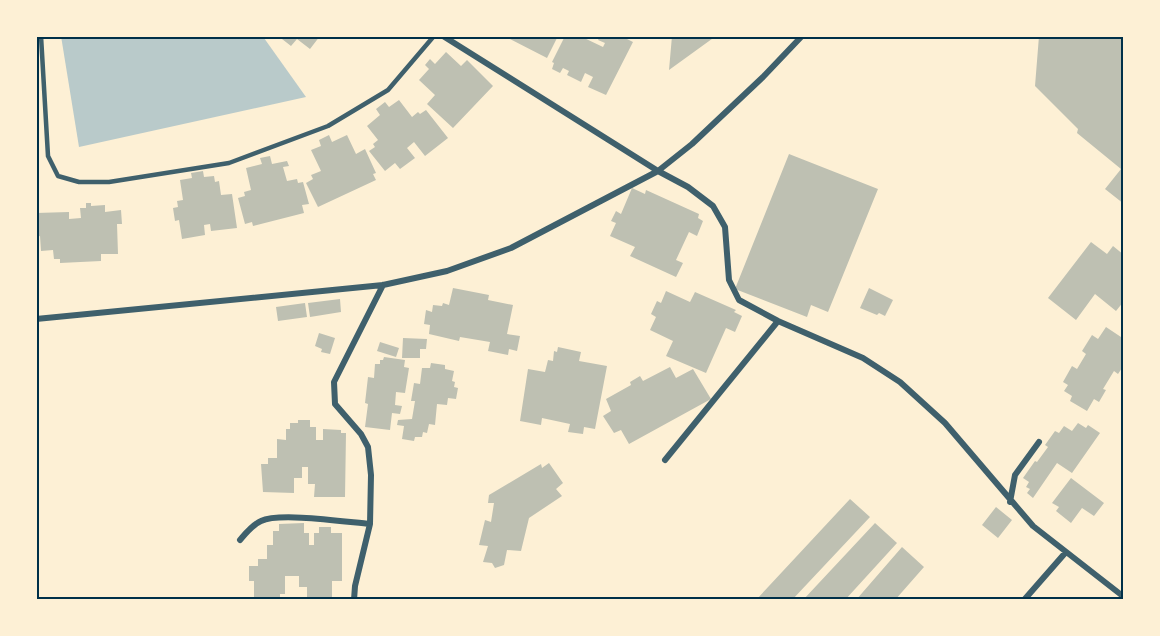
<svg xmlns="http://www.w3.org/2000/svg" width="1160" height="636" font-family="'IBM Plex Sans',sans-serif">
	<rect width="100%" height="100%" fill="#fdf0d5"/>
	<path fill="#b9caca" d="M61,36H260L264,38L306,97L79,147Z"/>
	<path fill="#bec0b2" d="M285,36H320L310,49L297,39L291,46L282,39Z
		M504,36H558L547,58Z
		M565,36H580L603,47L605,43L598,40L600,36H621L633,42L606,95L588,87L593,77L585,73L581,82L567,75L569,71L563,68L560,73L552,69L554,63L552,62Z
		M672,36H716L669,70Z
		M1039,36H1124V204L1105,189L1121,169L1077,133L1078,129L1035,86Z
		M446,52L461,66L467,60L493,86L453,128L427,104L435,95L419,80L429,69L425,65L430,59L435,64Z
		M399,100L412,117L418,112L420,114L426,110L448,138L425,156L414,142L407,148L415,158L400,169L395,163L385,171L369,151L375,147L373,144L378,140L367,126L380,115L376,109L385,102L389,107Z
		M329,135L332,142L347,135L356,154L365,149L376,173L373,174L376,180L318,207L306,183L313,179L311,175L321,171L311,150L321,146L319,140Z
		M789,154L878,189L828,312L811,305L807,317L735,289Z
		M270,156L272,164L287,161L289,166L283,167L287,181L297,179L298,183L303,182L309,204L302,205L304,213L253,226L252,222L245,224L238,198L245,196L244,192L251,190L246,168L262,164L260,158Z
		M203,171L204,177L214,176L215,182L219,181L221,195L232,194L237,228L211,231L210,224L204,225L205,235L182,239L179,220L175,221L173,208L178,207L177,201L183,200L180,180L192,178L191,173Z
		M632,188L645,194L646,190L699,214L698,218L703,221L697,236L689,232L676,260L683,263L676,277L630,256L635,247L610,236L616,223L611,221L616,211L621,214Z
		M86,203H91V206L105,205V212L121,210L122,224H117L118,254H101V261L60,263V259H54L53,250L41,251L40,236L36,237V213L69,212V219L81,218L80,208H86Z
		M1091,242L1107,254L1113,246L1124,255V267L1122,270L1124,272V301L1116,311L1095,294L1076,320L1048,298Z
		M453,288L489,295L488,300L513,305L507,334L520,336L517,351L509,349L508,355L488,351L490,342L460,337L459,341L429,334L430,325L424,324L426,310L432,312L433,305L442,306L443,303L449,305Z
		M869,288L893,300L885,316L879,313L877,315L860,308Z
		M666,291L690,302L695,292L736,310L734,312L742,316L735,332L726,328L706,373L666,356L673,341L650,330L656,317L651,314L657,301L661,303Z
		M340,299L341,312L310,317L308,303Z
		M305,303L307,317L278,321L276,307Z
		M1106,327L1124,339L1122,354L1124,355V365L1118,374L1114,371L1103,389L1106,390L1099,402L1094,399L1087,411L1070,401L1072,396L1064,391L1068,385L1063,382L1072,366L1077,369L1086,354L1082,351L1092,335L1098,339Z
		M319,333L335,338L330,354L321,352L322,349L315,346Z
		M403,338L427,339L426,349H420V358H402Z
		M380,342L399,348L396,357L377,351Z
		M558,347L581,352L579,361L607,366L595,429L584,427L583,434L568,432L570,424L542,418L541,425L520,421L528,369L545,372L548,360L553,361L554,351L557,352Z
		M384,357L405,360L404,367L409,368L405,393L396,392L395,405L402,406L400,414L392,413L390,430L365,427L368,404L365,403L368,377L374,378L375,364H380V360H383Z
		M431,363L445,365V369L454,371L452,381L455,382L454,387L458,388L456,399L448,398L447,405L437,404L435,425L429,424L427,433L423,432L422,437H415L414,441L402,439L404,426L397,425L398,420L412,419L415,401H411L414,383L420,384L422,368H430Z
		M670,367L676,378L693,369L711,399L629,444L621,430L614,433L603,416L611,411L606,399L631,385L630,382L640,376L643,381Z
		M298,420H310V427H316V440H323V429L341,430V433H346L345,497H314L315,484H308V467H302V478H294V493L263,492L261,464H268V458H277V439L286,440V429H290V423H298Z
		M1078,423L1086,428L1088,425L1100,433L1072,473L1057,463L1033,498L1027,493L1030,489L1026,487L1029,482L1023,478L1035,461L1037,462L1048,447L1045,445L1055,431L1059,433L1064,426L1072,431Z
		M549,463L563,483L556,489L562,496L529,518L521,551L507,550L504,565L495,568L492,563L483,562L488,546L479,545L485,520L491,522L494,503H488L489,495L541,464L542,468Z
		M1071,478L1104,503L1094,516L1082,508L1071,523L1056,511L1059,507L1052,503Z
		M850,499L870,517L792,600H756Z
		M996,507L1012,520L998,538L982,525Z
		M304,523V533H309V545H314V533H319V527H331V533H342V581H332V600H307V587H299V576H285V594H280V600H264V597H254V581H249V566H258V559H267V545H273V531H279V524Z
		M875,523L897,543L845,600H803Z
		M902,547L924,567L895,600H856Z"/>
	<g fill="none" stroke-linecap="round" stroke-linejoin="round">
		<path stroke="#3f606c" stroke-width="4.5" d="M41,36L48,156L58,176L79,182H109L229,163L328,126L388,90L434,36"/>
		<path stroke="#3f606c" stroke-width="6" d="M443,36L658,171L688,187L713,206L725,227L729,280L739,300L778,321L863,358L900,382L945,423L1033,526L1124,597
			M36,319L383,285L447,271L511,248L658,171L692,144L763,77L802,36
			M665,460L778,321
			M1010,502L1015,475L1039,442
			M240,540C246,533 252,525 261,521C279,512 347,522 370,524
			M354,600L355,586L370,524L371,475L368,447L361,434L335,404L334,382L383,285
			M1024,600L1066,552"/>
	</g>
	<rect width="1160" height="636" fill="none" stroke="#fdf0d5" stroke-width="75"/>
	<rect x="38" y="38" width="1084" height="560" fill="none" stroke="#003049" stroke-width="2"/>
</svg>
